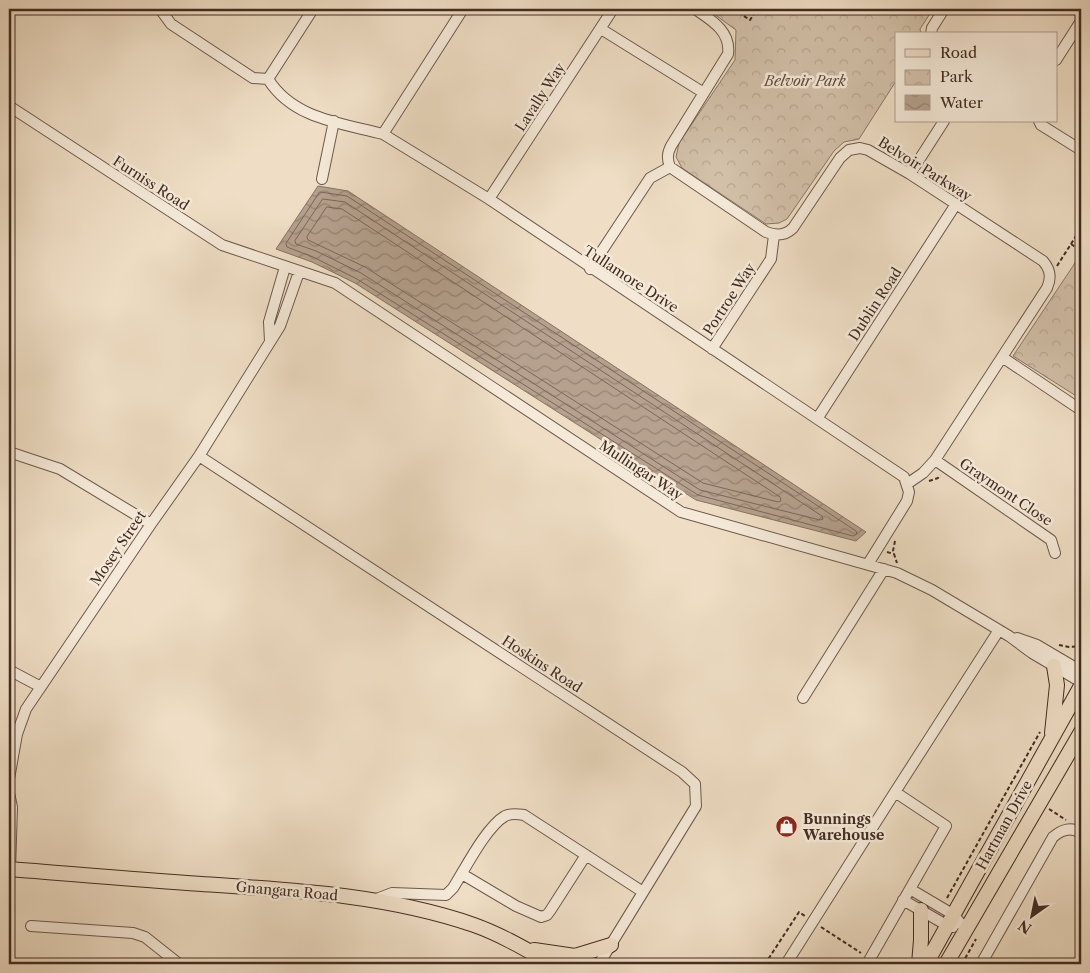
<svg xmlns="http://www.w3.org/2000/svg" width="1090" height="973" font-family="'Libre Caslon Text',serif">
	<defs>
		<pattern id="park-crowns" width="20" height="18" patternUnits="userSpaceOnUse" patternTransform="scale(1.25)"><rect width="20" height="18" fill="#d2c0a9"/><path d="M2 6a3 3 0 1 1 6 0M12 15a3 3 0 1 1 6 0" fill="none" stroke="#b6a591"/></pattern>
		<pattern id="water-waves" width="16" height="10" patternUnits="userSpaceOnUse" patternTransform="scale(1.25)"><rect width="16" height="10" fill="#b5a18e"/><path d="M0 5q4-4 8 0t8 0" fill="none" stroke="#958374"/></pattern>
	</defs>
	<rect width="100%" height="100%" fill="#efdec5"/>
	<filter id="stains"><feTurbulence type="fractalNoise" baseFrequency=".004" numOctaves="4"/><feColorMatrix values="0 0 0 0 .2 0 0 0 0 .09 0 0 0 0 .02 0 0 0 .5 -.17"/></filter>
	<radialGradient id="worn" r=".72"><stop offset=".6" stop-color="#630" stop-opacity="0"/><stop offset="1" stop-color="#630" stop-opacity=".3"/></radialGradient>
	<path fill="url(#park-crowns)" stroke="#8a7666" d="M707,9H933L920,29L921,34H896V81L859,139L844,142L834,151L787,219L779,223L766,224L682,168L676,157L679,143L735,60L736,30Z
		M1081,254V399L1013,356Z"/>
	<path fill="url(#water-waves)" stroke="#877263" d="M318,186L348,191L866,532L856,541L696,500L355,283L312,262L276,249Z"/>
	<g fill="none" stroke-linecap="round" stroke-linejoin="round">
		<path stroke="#7c6658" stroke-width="1" d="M320,192L347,196L856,531L857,534L853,536L698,495L357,279L313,257L287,247L286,244Z
			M323,199L345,202L822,516L823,519L820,520L700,490L361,273L316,251L296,244L295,241Z
			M327,207L342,209L780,497L781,501L778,502L703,483L365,267L308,240L307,237Z"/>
		<defs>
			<path id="minor" d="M160,9L171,24L253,78L268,79
				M313,9L268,79C293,119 341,123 383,134
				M463,9L383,134L489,199L904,477L909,492L907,501L868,564
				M695,9C711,20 731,31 728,54L671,146C667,154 667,159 670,167L766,232C776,236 785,236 793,228L840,158L849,150L860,148L868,150L910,174L1043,261C1050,269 1052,277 1047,288L935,460L923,473L907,484
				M601,29L704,93
				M931,34L932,28L944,9
				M1056,60L1081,21
				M9,106L222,245L335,283L681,512L897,573L932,590L1009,636L1032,653L1081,682
				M1039,121L1041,125L1081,150
				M910,174L944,121
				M322,179L334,121
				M489,199L613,9
				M590,269L650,178L670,167
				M270,341L269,322L285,267
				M712,349L771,259L774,235
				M1002,357L1081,410
				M817,419L956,204
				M9,452L60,469L151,524
				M199,456L682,772L695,784L696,806L599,964
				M935,460L1051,540L1055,553
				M1017,638L1037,645L1081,671
				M9,670L41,687
				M803,698L884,569
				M9,779L17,734L26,709L151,524L199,456L280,326L299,272
				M895,792L999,630
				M9,793L12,807L10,870
				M462,874L516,906L541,917L547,915L550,911L586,855
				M910,889L954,915L966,930
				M374,900L392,893L446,895L453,888C465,869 486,827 505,816C511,813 518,814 524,815L643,892
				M903,900L948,926L953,927
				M31,926L133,933L145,937L179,964
				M786,964L895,792L946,826L867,964
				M981,964L1053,837C1061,830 1071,826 1081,833"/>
			<path id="major" d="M1052,733L1057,685L1054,666
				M9,869C73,874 137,880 202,884C293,890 387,895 474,925C502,935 527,950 552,964
				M534,950L575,956L611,945
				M919,964L921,940V910
				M926,964L1081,686
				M946,964L1081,732"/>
		</defs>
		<use href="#minor" stroke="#6e584c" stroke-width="12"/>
		<use href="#major" stroke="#432c23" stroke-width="16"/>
		<path stroke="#432c23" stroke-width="2" stroke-dasharray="4 2.5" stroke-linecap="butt" d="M733,9L750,20L757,9
			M1071,244L1081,228
			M1057,266L1071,244L1081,251
			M929,481L938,478L940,475
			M895,541L893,551L897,563
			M887,552L894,554
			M1059,645L1069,647L1081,646
			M1049,809L1066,820
			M947,898L1040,732
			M821,927L861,953
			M879,961L886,964
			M765,964L799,912L805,916
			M962,964L976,939"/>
		<use href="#minor" stroke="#f5ead9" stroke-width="10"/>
		<use href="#major" stroke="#efdec5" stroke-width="14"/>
	</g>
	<defs>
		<symbol id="shop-disc" viewBox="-11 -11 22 22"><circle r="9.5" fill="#8f2418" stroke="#f5ead9"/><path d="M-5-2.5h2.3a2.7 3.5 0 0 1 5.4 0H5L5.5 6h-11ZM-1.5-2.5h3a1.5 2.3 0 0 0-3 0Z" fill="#fff"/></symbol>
	</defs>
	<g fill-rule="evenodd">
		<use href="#shop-disc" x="774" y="814" width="25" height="25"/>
	</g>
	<g text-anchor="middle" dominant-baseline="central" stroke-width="5" stroke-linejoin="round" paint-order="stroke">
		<g font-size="14" font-style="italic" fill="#604a3e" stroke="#f5ead9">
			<text x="805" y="81">Belvoir Park</text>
		</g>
		<g font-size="14" fill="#432c23" stroke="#f5ead9">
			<text transform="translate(540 97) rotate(-57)">Lavally Way</text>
			<text transform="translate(925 169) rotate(32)">Belvoir Parkway</text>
			<text transform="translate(151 183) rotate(33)">Furniss Road</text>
			<text transform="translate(631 279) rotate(33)">Tullamore Drive</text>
			<text transform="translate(729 299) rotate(-57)">Portroe Way</text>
			<text transform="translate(875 304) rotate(-57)">Dublin Road</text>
			<text transform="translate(641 470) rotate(33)">Mullingar Way</text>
			<text transform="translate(1006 492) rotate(34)">Graymont Close</text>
			<text transform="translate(118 548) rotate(-56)">Mosey Street</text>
			<text transform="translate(542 664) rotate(33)">Hoskins Road</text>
			<text transform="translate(1004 825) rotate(-61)">Hartman Drive</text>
			<text transform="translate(287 891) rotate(5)">Gnangara Road</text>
		</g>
		<g font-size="14" font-weight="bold" fill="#432c23" stroke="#f5ead9" text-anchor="start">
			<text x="803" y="819">Bunnings<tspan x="803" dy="16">Warehouse</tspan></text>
		</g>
	</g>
	<rect width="1090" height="973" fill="none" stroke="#efdec5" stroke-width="30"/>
	<rect x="10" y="10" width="1070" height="953" fill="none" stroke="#432c23" stroke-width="2.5"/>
	<rect x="15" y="15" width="1060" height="943" fill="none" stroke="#432c23"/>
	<rect x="895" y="32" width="162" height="90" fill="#f5ead9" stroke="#ae9e90"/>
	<rect x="905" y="49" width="25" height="8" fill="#efdec5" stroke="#ae9e90"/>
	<text x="940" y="58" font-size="15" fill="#432c23">Road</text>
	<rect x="905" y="70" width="25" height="15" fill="url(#park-crowns)" stroke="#ae9e90"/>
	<text x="940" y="82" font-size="15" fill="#432c23">Park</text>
	<rect x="905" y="95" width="25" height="15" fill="url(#water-waves)" stroke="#ae9e90"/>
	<text x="940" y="108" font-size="15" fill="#432c23">Water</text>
	<g transform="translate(1032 916) rotate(213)" stroke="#f5ead9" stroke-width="4" paint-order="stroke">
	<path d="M0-4L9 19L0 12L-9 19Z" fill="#432c23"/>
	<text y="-8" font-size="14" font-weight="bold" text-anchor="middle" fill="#432c23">N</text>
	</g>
	<rect width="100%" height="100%" filter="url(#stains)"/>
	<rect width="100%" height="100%" fill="url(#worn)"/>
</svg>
